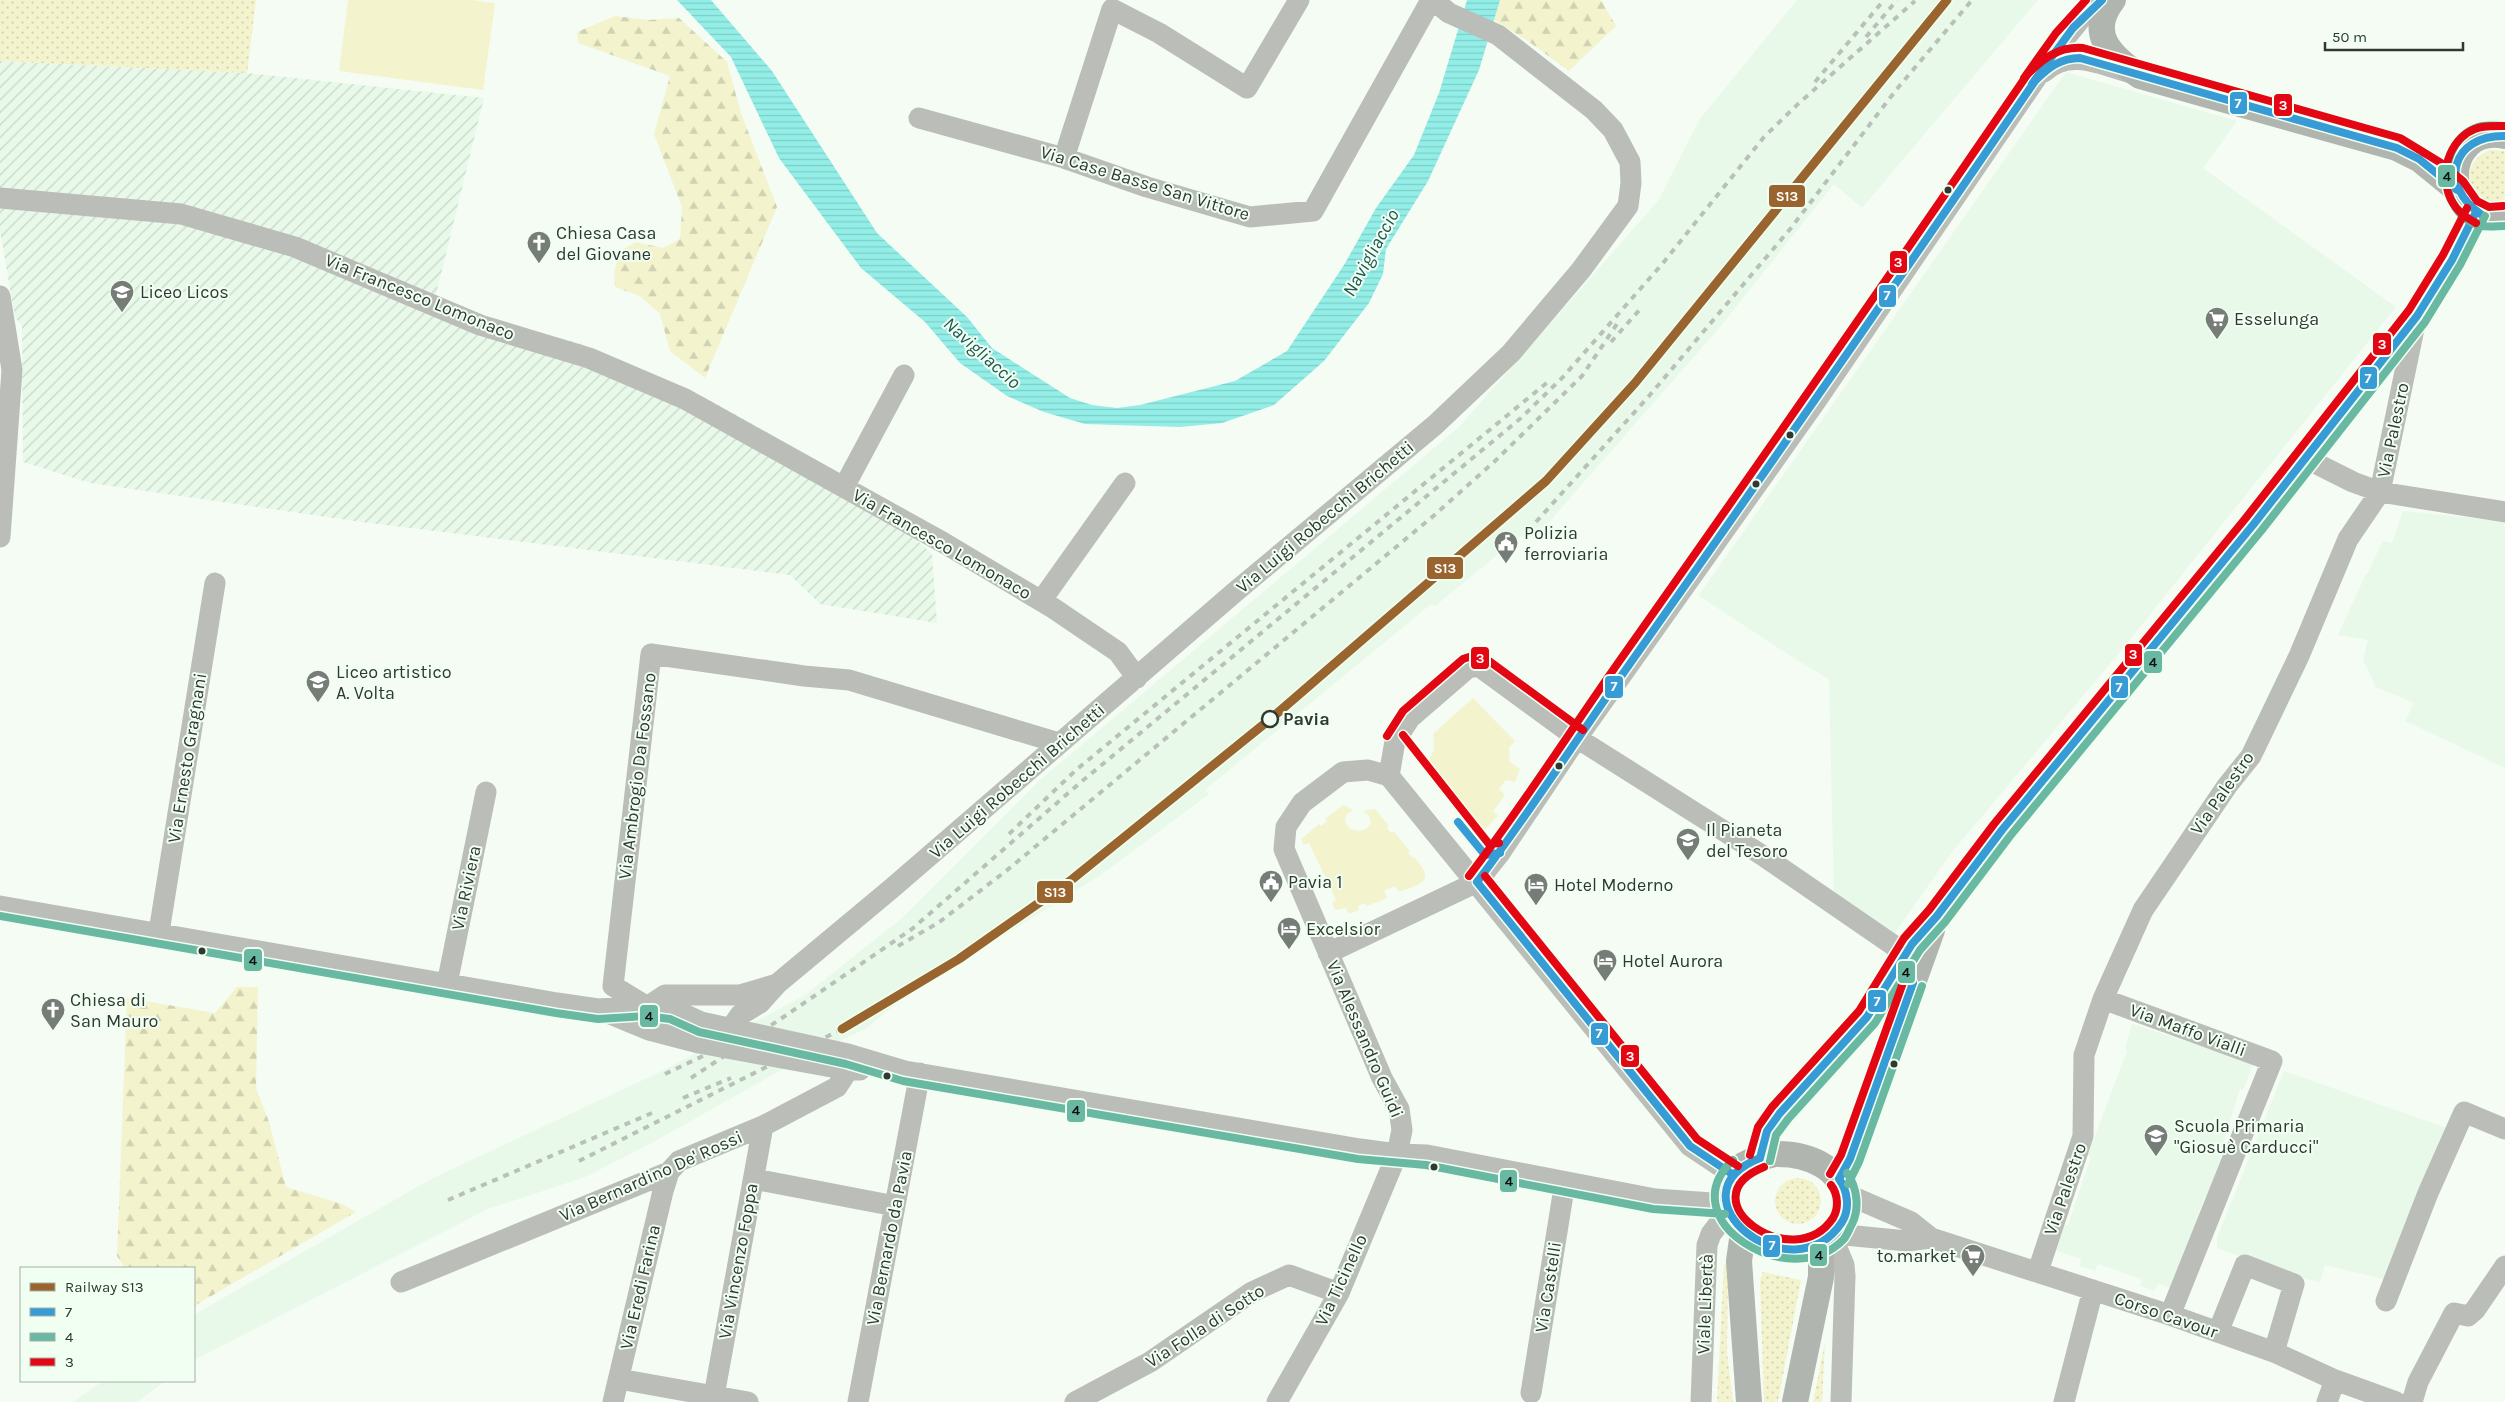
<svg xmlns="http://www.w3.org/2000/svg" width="2505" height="1402" font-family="Karla,sans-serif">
	<defs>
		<pattern id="industrial-furrows" width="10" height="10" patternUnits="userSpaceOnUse" patternTransform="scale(1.25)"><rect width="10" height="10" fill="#e8f9e9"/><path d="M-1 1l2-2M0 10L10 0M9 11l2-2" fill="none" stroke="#c7d6c8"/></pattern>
		<pattern id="grass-dots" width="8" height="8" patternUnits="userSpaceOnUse" patternTransform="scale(1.25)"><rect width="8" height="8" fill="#f3f4ce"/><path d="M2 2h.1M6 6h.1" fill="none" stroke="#d1d2b1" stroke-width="1.8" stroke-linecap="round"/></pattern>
		<pattern id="forest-firs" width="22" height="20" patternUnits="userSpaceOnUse" patternTransform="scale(1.25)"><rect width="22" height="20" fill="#f3f4ce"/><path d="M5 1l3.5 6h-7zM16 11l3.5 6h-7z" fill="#d1d2b1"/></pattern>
		<pattern id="water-rules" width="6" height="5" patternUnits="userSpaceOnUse" patternTransform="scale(1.25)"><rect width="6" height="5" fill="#93eee7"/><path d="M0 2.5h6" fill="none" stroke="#7fcdc7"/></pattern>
	</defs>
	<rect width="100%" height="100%" fill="#f4fcf4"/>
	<path fill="#e8f9e9" d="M1797,0H2038L1862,208L1834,184L1720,327L1542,530L1518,538L1435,606L1431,604L1425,609L1206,789L1209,794L1102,874L899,1001L867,1028L790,1065L648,1145L585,1177L488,1209L194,1360V1316L202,1310L433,1178L658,1073L804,996L902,918L1040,780L1459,427L1658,201L1700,119Z
		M2066,72L2237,121L2203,168L2396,307L2124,647L1952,852L1892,937L1834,897L1829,679L1797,660L1696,594L1699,595Z
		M2403,511L2505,521V768L2405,721L2414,703L2376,687L2363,660L2368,640L2338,635L2366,574H2367L2383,541L2392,543Z
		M2132,1024L2253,1063L2244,1089H2240L2219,1156L2222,1157L2209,1196H2205L2182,1265L2177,1290L2158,1284L2154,1291L2140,1286L2142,1279L2098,1264L2095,1271L2080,1266L2081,1259L2055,1250L2065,1225H2068L2091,1157L2088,1155L2127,1051L2125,1048Z
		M2284,1071L2450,1129L2388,1280L2325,1265L2320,1282L2300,1278L2217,1248V1238Z
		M103,1381H165L137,1402H73Z"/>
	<path fill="url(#industrial-furrows)" d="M0,61L247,73L484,98L434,303L493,321L579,343L706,398L845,476L932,554L937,623L820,604L790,575L362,522L90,483L23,462L22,326L15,317L0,231Z"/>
	<path fill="url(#grass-dots)" d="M0,0H256L247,73L0,61Z
		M2490,150L2505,151V202C2469,213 2453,165 2490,150Z
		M1775 1201a23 23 0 1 1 46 0a23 23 0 1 1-46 0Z
		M1724,1264L1728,1265L1727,1352L1733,1402H1717Z
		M1763,1272L1801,1280L1778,1402H1764L1760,1280Z
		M1825,1342L1822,1402H1813Z"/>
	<path fill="url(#forest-firs)" d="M1500,0H1601L1616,26L1569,71L1528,41L1494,20Z
		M615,16L648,20L679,18L727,62L741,113L777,207L705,378L670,351L660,314L640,296L615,287L614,272L620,251L636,242L663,248L680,239L682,207L654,134L670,76L578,43L577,32Z
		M237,987H258L256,1088L269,1122L286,1187L342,1204L356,1212L194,1306V1268H125L117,1256L127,998L215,1013Z"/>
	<path fill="#f3f4ce" d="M348,0H471L495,3L483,90L339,71Z
		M1473,698L1515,741L1509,748L1510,762L1520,769L1515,782L1506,780L1499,789L1505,795L1493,811L1498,816L1484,830L1427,765L1434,749L1433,734Z
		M1343,805L1353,810L1346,815L1345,821L1349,828C1358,832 1366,832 1371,823L1369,816L1363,811L1375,809L1389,826L1387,828L1391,833L1394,832L1410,851L1408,852L1412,858L1414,857C1436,881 1423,883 1399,892L1395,886L1384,891L1387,898L1367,906L1365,903L1358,906L1359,910L1349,914L1346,908L1335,910L1332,903L1336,900L1309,843L1304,845L1301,839L1319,824L1321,826L1327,821L1325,819Z"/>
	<path fill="url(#water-rules)" d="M677,0H711L772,71L877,233L967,317L992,348L1070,398L1092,405L1117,408L1140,405L1235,381L1287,351L1344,265L1376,208L1414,155L1439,93L1467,0H1500L1479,70L1428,181L1386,249L1383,274L1369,303L1324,361L1274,405L1222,423L1180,427L1085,424L1044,412L1007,396L960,363L925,322L861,268L779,158L731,57Z"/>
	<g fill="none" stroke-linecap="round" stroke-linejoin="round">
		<path stroke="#babdb8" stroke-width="21" d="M2044,72C2070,47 2104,66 2134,74
			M919,118L1064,158L1147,187L1250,217L1313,211L1431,0
			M1064,158L1112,9L1159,33L1247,88L1299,0
			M0,198L181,214L295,247L480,325L589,358L685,399L944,543L1053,608L1118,652L1137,678
			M0,296L12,370L0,537
			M2305,458L2353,482L2380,492L2505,512
			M844,487L904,375
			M1041,601L1125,483
			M1389,776L1395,741L1410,718L1469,667H1480L1577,738L1765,857L1893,945L1916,966
			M1389,776L1690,1146L1732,1174
			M0,906L557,1003L598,1009L646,1006L673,1009L701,1022L848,1054L905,1071L1360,1149L1397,1154L1427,1155L1655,1199L1726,1204
			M159,932L215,583
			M1328,953L1477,882L1500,853L1577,738L1816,401L2054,52L2084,15L2102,0
			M447,984L486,792
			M2103,999L2272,1061L2170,1315
			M653,1003L665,995H740L777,984
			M646,1006L613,986L651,654L804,676L849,680L1059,743
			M603,1011L649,1030L699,1043L848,1070H860
			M736,1031L733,1025L740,1015L760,1003L777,984L891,889L1235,592L1435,425L1511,353L1581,270L1628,206L1631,183L1630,162L1613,130L1594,110L1498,35L1449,13L1433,0
			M754,1179L895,1206
			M1846,1194L1911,1222L1931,1238
			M1835,1234L1907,1241L1931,1238L2170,1315L2274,1352L2335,1380L2396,1402
			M1832,1236L1844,1265L1845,1276L1841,1402
			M2038,1271L2083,1136L2084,1055L2103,999L2143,910L2227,786L2251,756L2299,656L2348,539L2380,492L2416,319
			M401,1282L669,1172L679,1161L763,1126L837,1087L848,1070V1054
			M2386,1301L2428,1193L2464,1112L2505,1129
			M2218,1332L2245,1265L2294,1284L2274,1352
			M619,1379L748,1402
			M1531,1393L1565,1182
			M714,1396L763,1126
			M613,1402L663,1191L669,1172
			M858,1402L920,1073
			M1075,1402L1150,1362L1252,1292L1289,1275L1339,1293
			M1277,1402L1339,1293L1397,1154L1402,1130L1399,1109L1382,1078L1284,849L1286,827L1302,803L1343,772L1368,770L1389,776
			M1701,1402L1707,1245L1711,1234L1728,1212
			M2064,1402L2093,1290
			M2327,1402L2335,1380
			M2412,1402L2418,1382L2454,1313L2468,1316L2475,1310L2505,1266"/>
		<path stroke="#b1b5b0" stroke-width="26" d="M2113,0C2086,34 2112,57 2140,76L2397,148L2419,159L2457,190
			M2505,136C2440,123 2439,229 2505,216
			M1774,1154C1807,1153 1844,1167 1846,1204C1847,1217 1841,1229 1831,1238C1798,1267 1720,1240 1726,1191C1727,1179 1735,1170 1745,1164C1754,1159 1764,1157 1774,1154Z
			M1760,1158L1767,1131L1780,1113L1867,1017L1912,944L1937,916L2002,830L2253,525L2417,316L2452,260L2476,212
			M1839,1179L1850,1159L1932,930
			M1743,1232L1739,1261L1749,1402
			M1795,1402L1821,1277V1244"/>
		<path stroke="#b9bfb9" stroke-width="4" stroke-dasharray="6 6" stroke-linecap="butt" d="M1866,37L1897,0
			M1815,82L1884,0
			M1611,342L1642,307
			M1536,522L1649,396L1791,228L1896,90L1972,0
			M1009,834L1076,770L1549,381
			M898,946L938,923L1006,871L1431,518L1494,462L1582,376L1619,321
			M665,1074L743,1037
			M691,1078L785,1016L912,929L1081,782L1521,418L1563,377L1663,263L1764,137L1799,103L1915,1
			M683,1098L731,1078
			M579,1161L842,1029
			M448,1200L652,1113"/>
		<defs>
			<path id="bus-1" d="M2032,84L2073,28L2102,0
				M2482,215C2438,186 2451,135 2505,136
				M1458,822L1485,855L1500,853
				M1477,882C1530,812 1578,737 1629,665C1766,471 1901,277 2035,81C2048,68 2060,58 2080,58L2397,148L2419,159L2457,190
				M1477,882L1690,1146L1732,1174
				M1760,1158L1767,1131L1780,1113L1867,1017L1912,944L1937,916L2002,830L2253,525L2417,316L2452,260L2476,212
				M1760,1158C1665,1196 1792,1298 1842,1222C1850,1209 1848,1191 1839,1179
				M1839,1179L1850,1159L1913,983"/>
			<path id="bus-2" d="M2505,126C2498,126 2489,125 2482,126C2435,137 2435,216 2482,226C2489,227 2498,226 2505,226
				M0,916L556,1013L598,1019L646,1016L670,1019L699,1032L846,1064L903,1081L1358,1159L1426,1165L1653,1209L1725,1214
				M1733,1160C1669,1220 1790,1294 1843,1240C1847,1236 1849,1229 1852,1224C1860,1208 1857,1187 1847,1173
				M1770,1161L1776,1135L1788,1119L1875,1023L1920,950L1945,922L2010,836L2261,531L2425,322L2460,265L2485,216
				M1848,1184L1859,1162L1922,986"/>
			<path id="bus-3" d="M2024,78L2056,33L2086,0
				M2476,223C2471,220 2465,217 2460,212C2438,190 2442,151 2467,133C2479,125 2492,126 2505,126
				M1403,735L1489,844L1499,843
				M1387,736L1403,711L1463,659L1469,657L1485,658L1583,730
				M1469,876C1522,807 1568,734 1618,663C1756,468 1892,272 2027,75C2042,59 2059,46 2083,48L2400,138L2441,163L2463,181L2477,201L2489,207L2503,206
				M1485,876L1697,1139L1738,1166
				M1750,1155L1758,1127L1772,1107L1859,1011L1904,938L1929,910L1994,824L2245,519L2409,310L2443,255L2467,208
				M1764,1167C1684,1199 1794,1277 1833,1218C1839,1208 1838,1194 1831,1185
				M1830,1174L1841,1155L1904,980"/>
		</defs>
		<use href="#bus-1" stroke="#f0fff1" stroke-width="11"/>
		<use href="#bus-2" stroke="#f0fff1" stroke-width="11"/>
		<use href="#bus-3" stroke="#f0fff1" stroke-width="11"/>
		<use href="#bus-1" stroke="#379cd6" stroke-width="8"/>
		<use href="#bus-2" stroke="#69b9a2" stroke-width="8"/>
		<use href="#bus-3" stroke="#e30613" stroke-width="8"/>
		<defs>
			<path id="rail-1" d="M842,1029L959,959L1070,881L1274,716L1546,481L1635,383L1947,0"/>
		</defs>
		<use href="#rail-1" stroke="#f0fff1" stroke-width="12"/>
		<use href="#rail-1" stroke="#99642e" stroke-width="9"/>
	</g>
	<defs>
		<symbol id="church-pin" viewBox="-11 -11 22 30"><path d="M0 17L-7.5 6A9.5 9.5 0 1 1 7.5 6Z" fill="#757d76" stroke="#f0fff1"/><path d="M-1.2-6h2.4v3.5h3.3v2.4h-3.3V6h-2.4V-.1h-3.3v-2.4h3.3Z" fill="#fff"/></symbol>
		<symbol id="school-pin" viewBox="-11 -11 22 30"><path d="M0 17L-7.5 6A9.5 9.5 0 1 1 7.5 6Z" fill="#757d76" stroke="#f0fff1"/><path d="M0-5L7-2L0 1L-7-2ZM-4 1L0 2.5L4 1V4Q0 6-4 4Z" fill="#fff"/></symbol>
		<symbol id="supermarket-pin" viewBox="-11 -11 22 30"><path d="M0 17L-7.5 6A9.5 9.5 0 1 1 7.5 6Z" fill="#757d76" stroke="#f0fff1"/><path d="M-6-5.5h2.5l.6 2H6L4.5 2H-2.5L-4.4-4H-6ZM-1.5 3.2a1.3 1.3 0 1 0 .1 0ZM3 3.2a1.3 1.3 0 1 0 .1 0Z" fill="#fff"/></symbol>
		<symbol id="civic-pin" viewBox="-11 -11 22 30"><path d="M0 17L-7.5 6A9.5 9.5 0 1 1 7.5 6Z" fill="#757d76" stroke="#f0fff1"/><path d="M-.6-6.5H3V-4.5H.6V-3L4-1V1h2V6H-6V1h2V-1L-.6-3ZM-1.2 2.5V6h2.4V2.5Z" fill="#fff"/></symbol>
		<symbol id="hotel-pin" viewBox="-11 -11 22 30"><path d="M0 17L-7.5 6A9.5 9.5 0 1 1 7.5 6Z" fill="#757d76" stroke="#f0fff1"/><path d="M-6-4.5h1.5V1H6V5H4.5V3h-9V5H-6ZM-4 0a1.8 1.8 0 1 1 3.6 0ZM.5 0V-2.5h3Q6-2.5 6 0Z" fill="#fff"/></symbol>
	</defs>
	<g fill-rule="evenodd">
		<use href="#church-pin" x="525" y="229" width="28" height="38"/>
		<use href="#school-pin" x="108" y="278" width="28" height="38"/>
		<use href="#supermarket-pin" x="2203" y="305" width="28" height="38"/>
		<use href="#civic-pin" x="1492" y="529" width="28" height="38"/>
		<use href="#school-pin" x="304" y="668" width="28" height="38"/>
		<use href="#school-pin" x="1674" y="826" width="28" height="38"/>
		<use href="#civic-pin" x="1257" y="868" width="28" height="38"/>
		<use href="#hotel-pin" x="1522" y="871" width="28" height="38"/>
		<use href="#hotel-pin" x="1275" y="915" width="28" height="38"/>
		<use href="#hotel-pin" x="1591" y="947" width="28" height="38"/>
		<use href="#church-pin" x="39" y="996" width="28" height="38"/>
		<use href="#school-pin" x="2142" y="1122" width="28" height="38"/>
		<use href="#supermarket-pin" x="1959" y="1242" width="28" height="38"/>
	</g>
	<g fill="#313832" stroke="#f0fff1" stroke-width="2">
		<circle cx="1948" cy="190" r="4.5"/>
		<circle cx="1790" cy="435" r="4.5"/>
		<circle cx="1756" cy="484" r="4.5"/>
		<circle cx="1559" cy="766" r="4.5"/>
		<circle cx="202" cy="951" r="4.5"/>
		<circle cx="1894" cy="1064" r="4.5"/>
		<circle cx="887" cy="1076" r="4.5"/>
		<circle cx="1434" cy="1167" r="4.5"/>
	</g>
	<circle fill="#f0fff1" stroke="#313832" stroke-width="2.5" cx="1270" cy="719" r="8"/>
	<g text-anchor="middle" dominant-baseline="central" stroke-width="4" stroke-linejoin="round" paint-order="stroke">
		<g font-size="18" fill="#313832" stroke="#f0fff1">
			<text transform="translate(1145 183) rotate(17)">Via Case Basse San Vittore</text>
			<text transform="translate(420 297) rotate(22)">Via Francesco Lomonaco</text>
			<text transform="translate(2393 430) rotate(-78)">Via Palestro</text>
			<text transform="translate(1325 517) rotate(-40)">Via Luigi Robecchi Brichetti</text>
			<text transform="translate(942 544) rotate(30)">Via Francesco Lomonaco</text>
			<text transform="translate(187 758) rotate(-81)">Via Ernesto Gragnani</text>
			<text transform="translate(637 776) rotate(-83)">Via Ambrogio Da Fossano</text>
			<text transform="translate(1017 781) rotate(-41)">Via Luigi Robecchi Brichetti</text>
			<text transform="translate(2222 793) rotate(-55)">Via Palestro</text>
			<text transform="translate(466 888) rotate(-78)">Via Riviera</text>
			<text transform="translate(2188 1030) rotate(20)">Via Maffo Vialli</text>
			<text transform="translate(1365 1039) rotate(67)">Via Alessandro Guidi</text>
			<text transform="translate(651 1176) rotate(-24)">Via Bernardino De' Rossi</text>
			<text transform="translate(2065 1189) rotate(-71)">Via Palestro</text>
			<text transform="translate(889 1238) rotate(-79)">Via Bernardo da Pavia</text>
			<text transform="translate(738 1261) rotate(-80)">Via Vincenzo Foppa</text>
			<text transform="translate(1341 1280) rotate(-65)">Via Ticinello</text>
			<text transform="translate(640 1287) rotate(-77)">Via Eredi Farina</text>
			<text transform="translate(1548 1287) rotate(-81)">Via Castelli</text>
			<text transform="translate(1705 1304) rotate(-88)">Viale Libertà</text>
			<text transform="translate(2166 1315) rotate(19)">Corso Cavour</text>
			<text transform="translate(1205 1326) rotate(-33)">Via Folla di Sotto</text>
		</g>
		<g font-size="18" fill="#313832" stroke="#f0fff1" text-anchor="start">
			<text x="556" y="233">Chiesa Casa<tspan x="556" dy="21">del Giovane</tspan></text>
			<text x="140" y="292">Liceo Licos</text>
			<text x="2234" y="319">Esselunga</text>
			<text x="1524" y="533">Polizia<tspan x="1524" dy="21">ferroviaria</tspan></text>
			<text x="336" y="672">Liceo artistico<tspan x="336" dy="21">A. Volta</tspan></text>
			<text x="1706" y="830">Il Pianeta<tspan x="1706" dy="21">del Tesoro</tspan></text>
			<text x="1288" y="882">Pavia 1</text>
			<text x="1554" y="885">Hotel Moderno</text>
			<text x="1306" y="929">Excelsior</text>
			<text x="1622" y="961">Hotel Aurora</text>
			<text x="70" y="1000">Chiesa di<tspan x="70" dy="21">San Mauro</tspan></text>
			<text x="2174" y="1126">Scuola Primaria<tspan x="2174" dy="21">"Giosuè Carducci"</tspan></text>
			<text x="1956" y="1256" text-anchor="end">to.market</text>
		</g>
		<g font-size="18" font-weight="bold" fill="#313832" stroke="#f0fff1" text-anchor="start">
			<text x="1283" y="719">Pavia</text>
		</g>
		<g font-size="19" font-style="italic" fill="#215755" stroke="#f0fff1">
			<text transform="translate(1371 253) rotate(-61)">Navigliaccio</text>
			<text transform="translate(982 353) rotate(42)">Navigliaccio</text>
		</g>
	</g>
	<g stroke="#f0fff1" stroke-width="2">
		<rect x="2229" y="91" width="19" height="24" rx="5" fill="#379cd6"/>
		<rect x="2273" y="93" width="20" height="24" rx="5" fill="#e30613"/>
		<rect x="2437" y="164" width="19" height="24" rx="5" fill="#69b9a2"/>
		<rect x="1768" y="184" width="38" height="24" rx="5" fill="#99642e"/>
		<rect x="1889" y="250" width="19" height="24" rx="5" fill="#e30613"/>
		<rect x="1878" y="284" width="19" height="24" rx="5" fill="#379cd6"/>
		<rect x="2372" y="332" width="20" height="24" rx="5" fill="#e30613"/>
		<rect x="2359" y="366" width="19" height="24" rx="5" fill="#379cd6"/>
		<rect x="1426" y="556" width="38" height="24" rx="5" fill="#99642e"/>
		<rect x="2124" y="643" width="19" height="24" rx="5" fill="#e30613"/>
		<rect x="1470" y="646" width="20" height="24" rx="5" fill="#e30613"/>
		<rect x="2143" y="650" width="20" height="24" rx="5" fill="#69b9a2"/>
		<rect x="1604" y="675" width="20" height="24" rx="5" fill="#379cd6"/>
		<rect x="2110" y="675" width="19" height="24" rx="5" fill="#379cd6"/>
		<rect x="1036" y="880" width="38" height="24" rx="5" fill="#99642e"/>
		<rect x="243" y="948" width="20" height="24" rx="5" fill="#69b9a2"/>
		<rect x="1897" y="960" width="19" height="24" rx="5" fill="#69b9a2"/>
		<rect x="1867" y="989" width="20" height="24" rx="5" fill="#379cd6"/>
		<rect x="639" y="1004" width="20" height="24" rx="5" fill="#69b9a2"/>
		<rect x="1590" y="1022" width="19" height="24" rx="5" fill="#379cd6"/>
		<rect x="1620" y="1044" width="20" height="24" rx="5" fill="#e30613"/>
		<rect x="1066" y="1099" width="20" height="24" rx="5" fill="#69b9a2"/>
		<rect x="1499" y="1169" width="19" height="24" rx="5" fill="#69b9a2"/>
		<rect x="1762" y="1234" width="19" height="24" rx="5" fill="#379cd6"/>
		<rect x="1809" y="1243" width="19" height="24" rx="5" fill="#69b9a2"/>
	</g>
	<g font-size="14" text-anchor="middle" font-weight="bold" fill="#fff">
		<text x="2238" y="108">7</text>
		<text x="2283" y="110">3</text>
		<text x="1787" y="201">S13</text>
		<text x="1898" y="267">3</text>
		<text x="1887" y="300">7</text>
		<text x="2382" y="349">3</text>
		<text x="2368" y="383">7</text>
		<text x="1445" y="573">S13</text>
		<text x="2133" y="659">3</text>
		<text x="1480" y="663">3</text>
		<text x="1614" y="691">7</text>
		<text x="2119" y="692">7</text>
		<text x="1055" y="897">S13</text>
		<text x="1877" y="1006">7</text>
		<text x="1599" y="1038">7</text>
		<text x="1630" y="1061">3</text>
		<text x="1772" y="1250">7</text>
	</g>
	<g font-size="14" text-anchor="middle" font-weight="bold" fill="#111">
		<text x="2447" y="181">4</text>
		<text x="2153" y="667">4</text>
		<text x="253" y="965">4</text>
		<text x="1906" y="977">4</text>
		<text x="649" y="1021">4</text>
		<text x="1076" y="1115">4</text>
		<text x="1509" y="1186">4</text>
		<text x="1819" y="1260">4</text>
	</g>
	<rect x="20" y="1267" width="175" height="115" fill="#f0fff1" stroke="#a4afa5"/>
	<rect x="30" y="1283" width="25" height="8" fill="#99642e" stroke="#a4afa5"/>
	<text x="65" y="1292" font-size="15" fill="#313832">Railway S13</text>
	<rect x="30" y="1308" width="25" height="8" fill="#379cd6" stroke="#a4afa5"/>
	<text x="65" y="1317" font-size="15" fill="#313832">7</text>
	<rect x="30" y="1333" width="25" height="8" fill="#69b9a2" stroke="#a4afa5"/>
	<text x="65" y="1342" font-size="15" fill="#313832">4</text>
	<rect x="30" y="1358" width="25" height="8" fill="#e30613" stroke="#a4afa5"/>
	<text x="65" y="1367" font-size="15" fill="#313832">3</text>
	<path d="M2325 42v8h138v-8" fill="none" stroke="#313832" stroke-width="2.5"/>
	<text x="2332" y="42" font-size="15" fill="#313832" stroke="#f0fff1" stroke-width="4" paint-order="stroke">50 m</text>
</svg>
